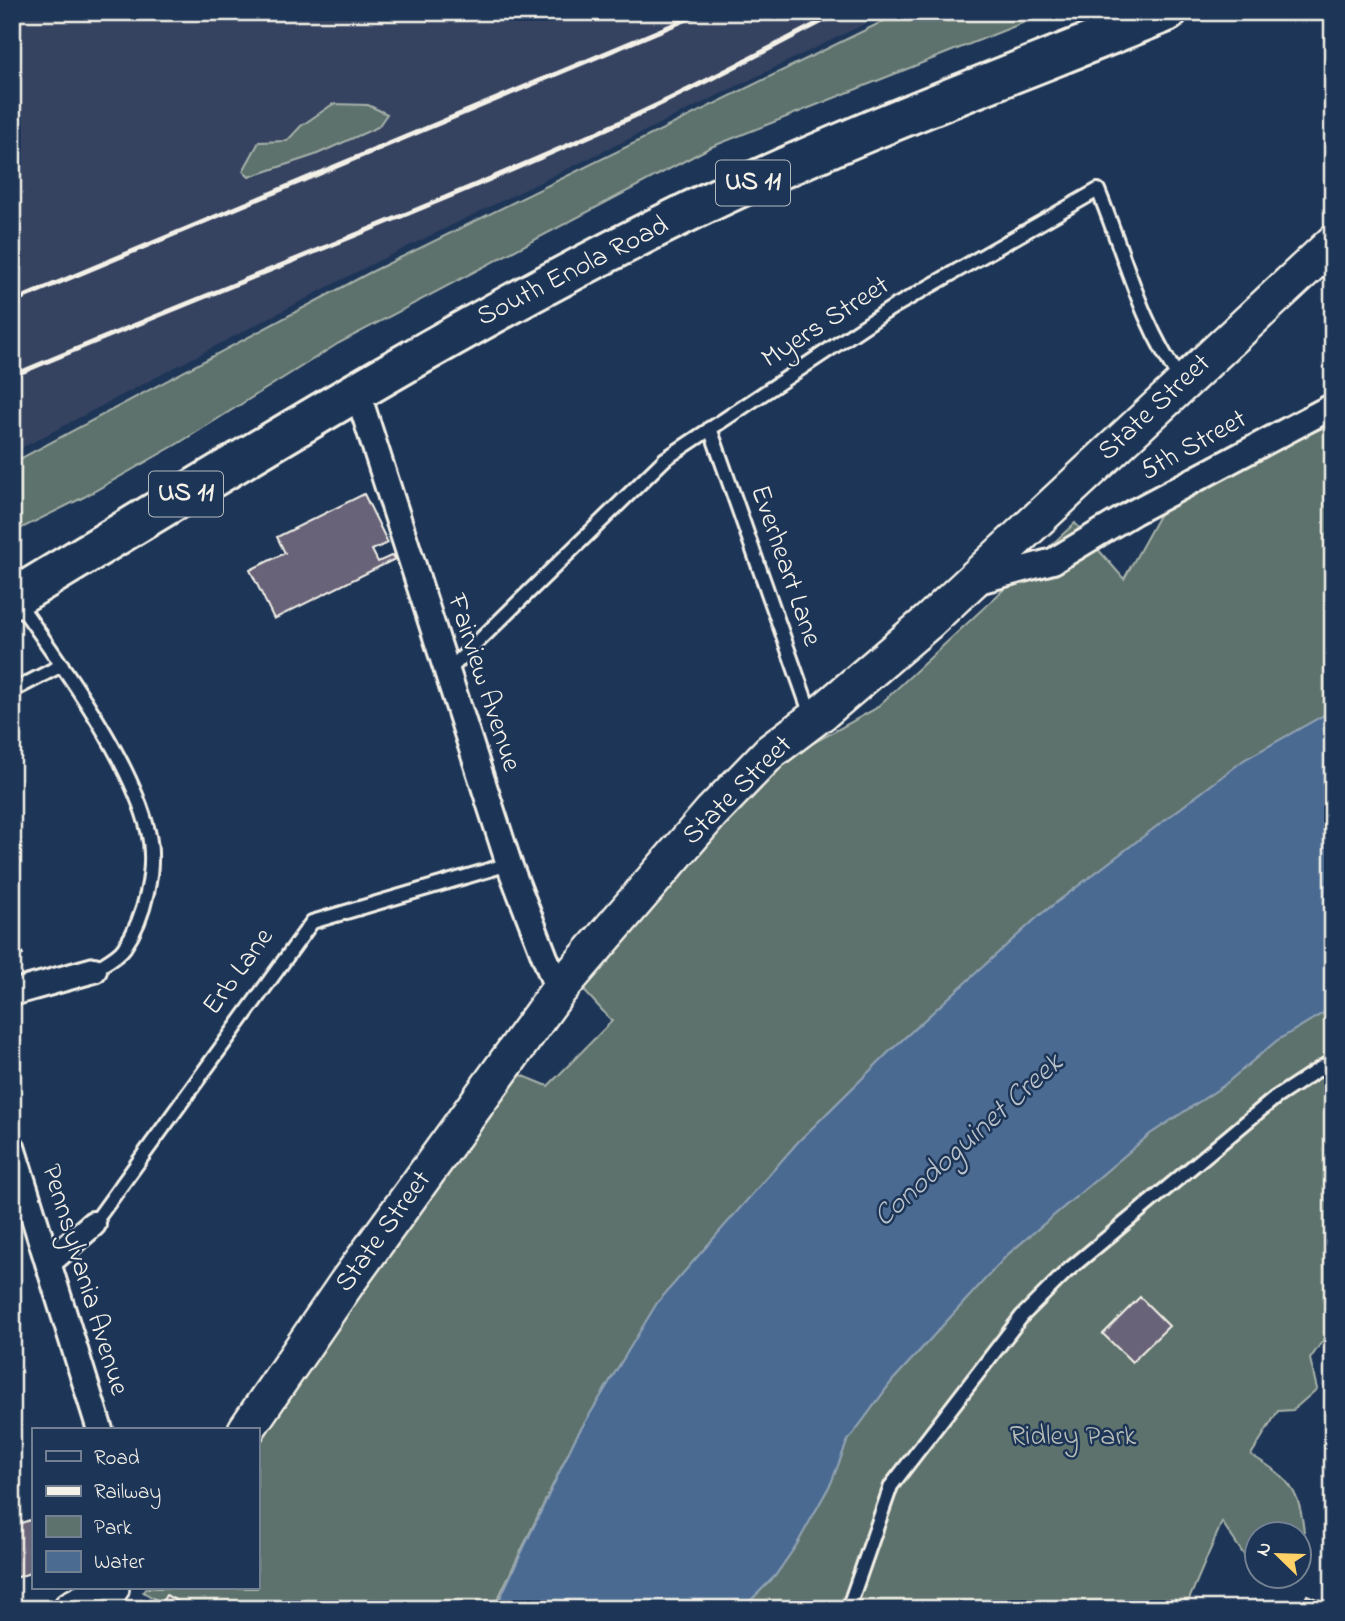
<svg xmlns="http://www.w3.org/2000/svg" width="1345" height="1621" font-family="'Indie Flower',sans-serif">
	<rect width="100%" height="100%" fill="#1d3557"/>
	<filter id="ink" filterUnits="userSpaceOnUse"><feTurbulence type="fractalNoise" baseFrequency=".0143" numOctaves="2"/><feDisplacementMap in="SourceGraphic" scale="14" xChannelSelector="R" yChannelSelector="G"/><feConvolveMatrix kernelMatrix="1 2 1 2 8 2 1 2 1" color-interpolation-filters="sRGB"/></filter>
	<g filter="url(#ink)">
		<path fill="#344361" d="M12,12H889L364,268L12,453Z"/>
		<path fill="#5d726d" stroke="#a8b2aa" stroke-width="2" d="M902,12H1050L711,147L339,343L179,443L84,497L12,533V463L369,273Z
			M333,104L368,105L387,114L378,127L315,155L249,177L243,171L259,142L287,141L301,126Z
			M1333,424V710L1244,760L1040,915L889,1052L798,1142L657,1303L575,1439L493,1609H173L143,1592L146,1588H257V1430L514,1072L548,1086L612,1021L578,984L779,762L875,709L1075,523L1124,579L1173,490Z
			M1333,1007V1326L1310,1359L1317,1389L1293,1410L1278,1411L1251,1455C1294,1480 1301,1494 1305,1543L1300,1548V1534H1258L1257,1564H1250L1222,1522L1185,1609H742L775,1576L797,1544L831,1483L847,1442L892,1381L1007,1255L1150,1134L1223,1086L1276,1041Z"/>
		<path fill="#4b6b91" stroke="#8fa1b4" stroke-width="2" d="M1333,710V1007L1276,1041L1223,1086L1150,1134L1007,1255L892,1381L847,1442L831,1483L797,1544L775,1576L742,1609H495L575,1439L657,1303L798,1142L889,1052L1040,915L1244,760Z"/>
		<path fill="#696479" stroke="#f4f1e8" stroke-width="2" d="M364,494L388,543L372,550L378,562L393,555L395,559L274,619L250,570L285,553L277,537Z
			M12,932L23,955L12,959Z
			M1140,1297L1169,1326L1132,1362L1103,1334Z
			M33,1519V1572L12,1579V1526Z
			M166,1595L192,1609H158Z
			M1307,1595L1333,1606V1609H1301Z"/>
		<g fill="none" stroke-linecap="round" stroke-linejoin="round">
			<defs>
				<path id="lane" d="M710,428L812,718
					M17,601C61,664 130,757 148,831C157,867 145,918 124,948C118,957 103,964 94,970
					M448,671L665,459L890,309L1098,190C1126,258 1139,320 1182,382
					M12,691L62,665
					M92,1226L312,922L509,864
					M848,1609L891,1486L1022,1316L1066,1272L1275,1098L1333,1060"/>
				<path id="street" d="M357,391L509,864L558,991
					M971,583L1053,561L1134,512L1333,406
					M12,993L94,970
					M12,1147L100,1430
					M48,1263L93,1224"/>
				<path id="secondary" d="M246,1430L346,1284L558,991L711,813L770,752L824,711L928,622L1333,243
					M71,1609L111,1588"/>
				<path id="primary" d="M12,599C234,465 453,327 686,213C842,137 1006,77 1167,12"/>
			</defs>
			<use href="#lane" stroke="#f4f1e8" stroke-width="18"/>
			<use href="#street" stroke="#f4f1e8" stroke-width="30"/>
			<use href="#secondary" stroke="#f4f1e8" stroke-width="40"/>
			<use href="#primary" stroke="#f4f1e8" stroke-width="44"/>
			<use href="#lane" stroke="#1d3557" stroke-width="12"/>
			<use href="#street" stroke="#1d3557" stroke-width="24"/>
			<use href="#secondary" stroke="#1d3557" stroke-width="35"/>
			<use href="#primary" stroke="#1d3557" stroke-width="38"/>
			<path stroke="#f4f1e8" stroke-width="5" d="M12,302L704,12
				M12,376C219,289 428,209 632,117C702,85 771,47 840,12"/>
		</g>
	</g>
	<g text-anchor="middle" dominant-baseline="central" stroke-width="5" stroke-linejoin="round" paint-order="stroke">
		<g fill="#1d3557" stroke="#b4b9bc" stroke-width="2">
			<rect x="716" y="160.5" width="74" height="45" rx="5"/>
			<rect x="149" y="471.5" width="74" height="45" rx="5"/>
		</g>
		<g font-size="26" font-weight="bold" fill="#f4f1e8">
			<text x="753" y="183">US 11</text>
			<text x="186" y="494">US 11</text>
		</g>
		<g font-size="28" fill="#f4f1e8" stroke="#1d3557">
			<text transform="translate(573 272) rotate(-27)">South Enola Road</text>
			<text transform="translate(826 323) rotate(-33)">Myers Street</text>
			<text transform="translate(1155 408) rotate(-43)">State Street</text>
			<text transform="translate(1194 446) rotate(-29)">5th Street</text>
			<text transform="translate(785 566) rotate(71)">Everheart Lane</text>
			<text transform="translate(483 683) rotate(72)">Fairview Avenue</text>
			<text transform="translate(738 791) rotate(-45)">State Street</text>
			<text transform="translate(239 972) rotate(-54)">Erb Lane</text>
			<text transform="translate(384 1232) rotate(-54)">State Street</text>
			<text transform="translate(84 1280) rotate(73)">Pennsylvania Avenue</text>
		</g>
		<g font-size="28" fill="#b8beb7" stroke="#1d3557">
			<text x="1073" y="1437">Ridley Park</text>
		</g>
		<g font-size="30" font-style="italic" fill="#b9c2ca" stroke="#1d3557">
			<text transform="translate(969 1141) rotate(-42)">Conodoguinet Creek</text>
		</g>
	</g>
	<rect width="1345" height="1621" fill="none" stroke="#1d3557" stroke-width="42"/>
	<rect x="21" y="21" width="1303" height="1579" fill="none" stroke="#f4f1e8" stroke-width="2.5" filter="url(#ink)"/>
	<rect x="32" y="1428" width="228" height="161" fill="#1d3557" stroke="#738091" stroke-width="2"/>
	<rect x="46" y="1451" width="35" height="10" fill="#1d3557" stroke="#738091" stroke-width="2"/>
	<text x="94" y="1464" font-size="21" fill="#f4f1e8">Road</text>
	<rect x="46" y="1486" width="35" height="10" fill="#f4f1e8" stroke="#738091" stroke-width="2"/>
	<text x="94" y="1498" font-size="21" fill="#f4f1e8">Railway</text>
	<rect x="46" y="1516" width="35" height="21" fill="#5d726d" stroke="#738091" stroke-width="2"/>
	<text x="94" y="1534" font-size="21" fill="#f4f1e8">Park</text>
	<rect x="46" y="1551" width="35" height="21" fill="#4b6b91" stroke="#738091" stroke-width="2"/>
	<text x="94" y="1568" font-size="21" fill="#f4f1e8">Water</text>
	<g transform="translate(1278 1555) rotate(293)"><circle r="33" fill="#1d3557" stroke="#738091" stroke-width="2"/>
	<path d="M0-5L12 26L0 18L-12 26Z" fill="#ffd166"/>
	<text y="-10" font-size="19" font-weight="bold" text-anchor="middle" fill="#f4f1e8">N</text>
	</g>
</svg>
